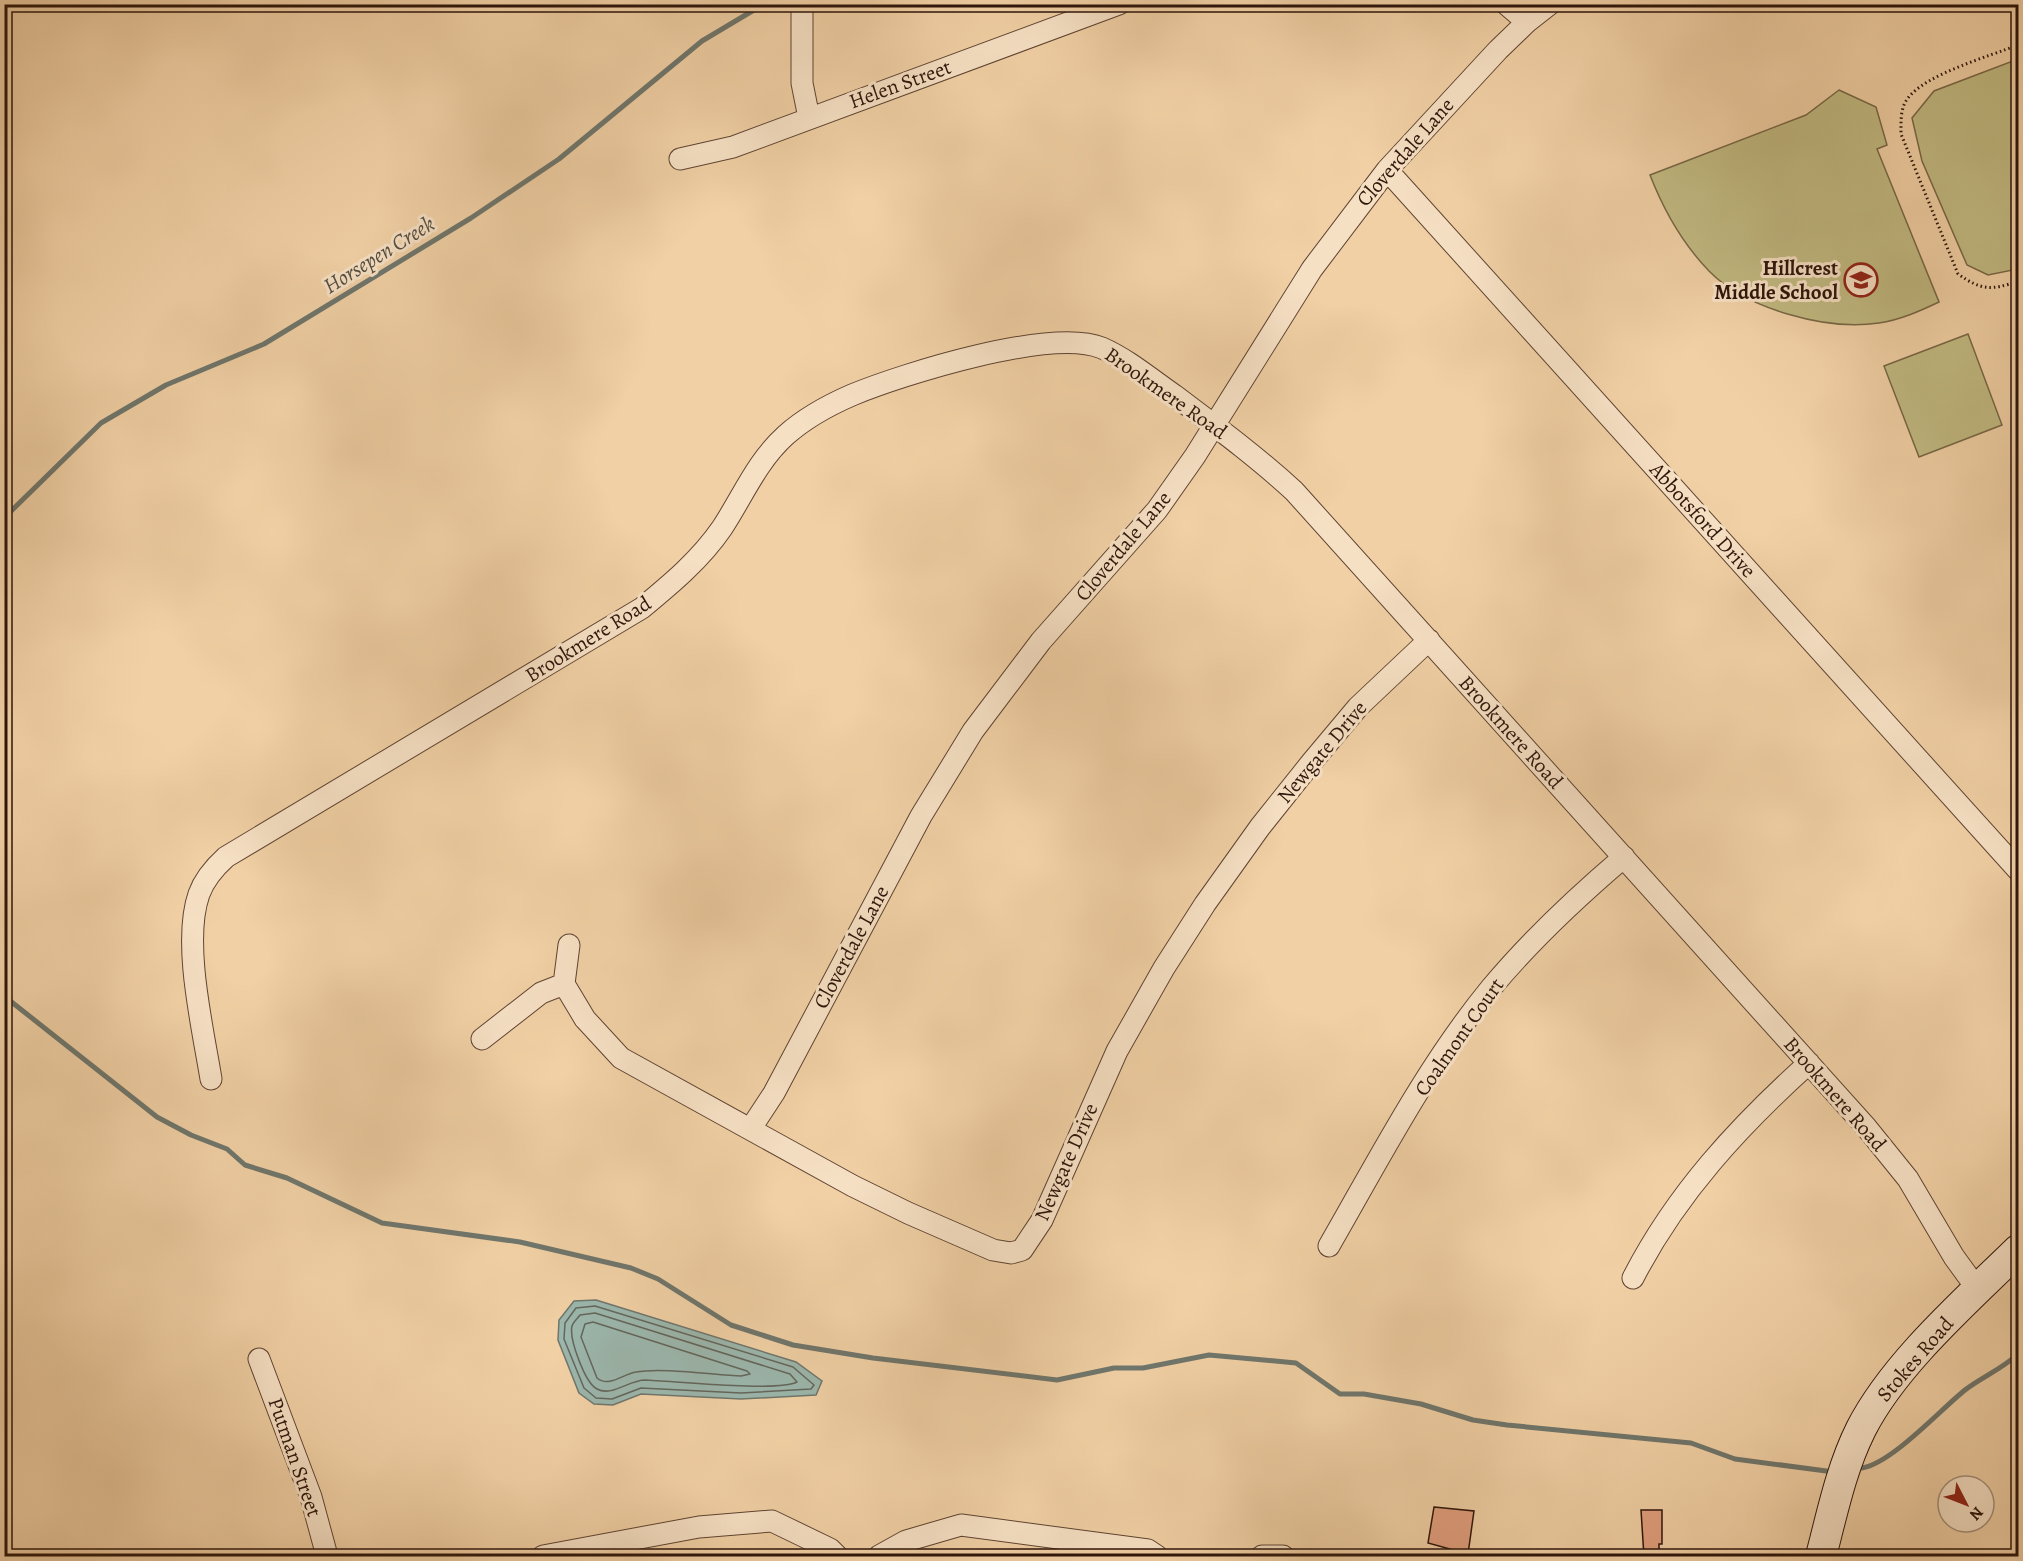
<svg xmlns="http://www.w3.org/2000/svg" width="2023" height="1561" font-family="Alegreya,serif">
	<rect width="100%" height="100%" fill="#f1d0a5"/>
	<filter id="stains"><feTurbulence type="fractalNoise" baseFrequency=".00333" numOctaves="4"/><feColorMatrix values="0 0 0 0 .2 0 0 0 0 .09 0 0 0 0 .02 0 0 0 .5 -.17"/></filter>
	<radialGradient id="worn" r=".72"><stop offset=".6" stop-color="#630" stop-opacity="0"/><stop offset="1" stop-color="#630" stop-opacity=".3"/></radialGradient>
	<path fill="#c1b981" stroke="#786746" stroke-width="1.5" d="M2018,59V269L1988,275L1967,265L1922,161L1912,118L1934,91Z
		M1839,90L1876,107L1887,145L1877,149L1939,302C1920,311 1900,320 1879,323C1827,331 1746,309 1709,271C1682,243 1664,211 1650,175L1806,115Z
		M1968,334L2002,425L1919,457L1884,366Z"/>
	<path fill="#9bb6ac" stroke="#6f766c" stroke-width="1.5" d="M596,1300L796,1362L822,1381L816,1395L741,1399L641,1394L613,1405L594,1404L579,1393L558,1340L559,1320L574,1301Z"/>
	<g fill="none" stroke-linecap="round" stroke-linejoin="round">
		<path stroke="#64665c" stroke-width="1.5" d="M595,1306L793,1367L814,1385L811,1389L741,1393L641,1388L612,1399L596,1398L584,1388L564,1339L565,1323L576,1308Z
			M595,1313L790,1374L797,1382C777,1392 674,1381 645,1380C629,1380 612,1397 597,1389C585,1383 569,1339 572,1326C573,1322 578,1318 580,1315Z
			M593,1322L747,1371L750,1374L741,1376C715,1375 660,1367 636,1372C623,1374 609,1388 597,1378L581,1337L585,1324Z"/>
		<path stroke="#6f766c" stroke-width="5" d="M4,518L101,423L166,385L264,344L471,218L559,159L702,41L764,4
			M4,996L157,1117L191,1135L227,1149L245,1165L287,1178L382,1223L520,1242L631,1268L658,1279L731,1325L793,1345L873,1358L1057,1380L1114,1368H1143L1209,1355L1296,1363L1340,1394H1364L1421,1404L1473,1420L1507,1425L1691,1443L1735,1459L1834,1472
			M1862,1468C1892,1463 1940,1410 1965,1390C1982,1377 2002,1369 2018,1354"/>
	</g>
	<path fill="#e19f7e" stroke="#2e150b" stroke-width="1.5" d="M1434,1507L1474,1511L1468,1554L1428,1543Z
		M1641,1510H1662V1544H1659V1557H1644Z"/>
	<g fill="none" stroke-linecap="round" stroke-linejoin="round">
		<defs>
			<path id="street" d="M802,4V83L809,118
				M1506,4L1527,22
				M680,159L733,147L1119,4
				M1387,170L2018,870
				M569,945L564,984L585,1019L621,1058L853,1186L908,1213L993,1250L1011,1253L1022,1250L1042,1220L1117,1051L1164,968L1205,904L1260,827L1311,763L1358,707L1429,640
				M482,1039L541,993L564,984
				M211,1079C203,1029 182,942 199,894C204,880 215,867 226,857L642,608C671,584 700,560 722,528C743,496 757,461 786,435C804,419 829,405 852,395C903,374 1052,327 1102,348C1127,359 1151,379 1174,395C1215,426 1256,456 1294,491L1866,1127L1908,1179L1954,1257L1978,1290
				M751,1128L774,1093L921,816L973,731L1041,641L1157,510L1195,456L1312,269L1387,170L1498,50L1527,22L1550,4
				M1329,1246C1379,1159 1427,1066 1491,988C1531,940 1577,897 1624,857
				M1633,1278C1676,1194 1739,1126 1809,1063
				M259,1359L311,1497L327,1556
				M543,1556L699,1527L772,1521L830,1549L837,1556
				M879,1556L906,1541L961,1525L1148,1550L1157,1556
				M1262,1556H1283"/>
			<path id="secondary" d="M1821,1556C1832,1514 1841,1469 1861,1429C1894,1364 1966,1301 2018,1250"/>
		</defs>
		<use href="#street" stroke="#5f4432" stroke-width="23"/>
		<use href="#secondary" stroke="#2e150b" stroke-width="32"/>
		<path stroke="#2e150b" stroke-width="3" stroke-dasharray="1.5 3" stroke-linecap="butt" d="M2018,45C1990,56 1926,74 1908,98C1900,108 1901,122 1901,134L1958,274C1981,290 1991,291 2018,281"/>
		<use href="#street" stroke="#f6e0c4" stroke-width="21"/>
		<use href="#secondary" stroke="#f6e0c4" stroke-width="30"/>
	</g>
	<defs>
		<symbol id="school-ring" viewBox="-11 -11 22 22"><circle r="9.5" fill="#f6e0c4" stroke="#8f2418" stroke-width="1.5"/><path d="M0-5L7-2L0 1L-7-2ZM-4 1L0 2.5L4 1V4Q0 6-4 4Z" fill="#8f2418"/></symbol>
	</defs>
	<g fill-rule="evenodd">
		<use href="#school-ring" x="1842" y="261" width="38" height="38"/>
	</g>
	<g text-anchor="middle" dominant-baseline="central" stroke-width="6" stroke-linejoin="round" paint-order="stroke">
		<g font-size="21" fill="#2e150b" stroke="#f6e0c4">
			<text transform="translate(900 84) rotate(-20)">Helen Street</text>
			<text transform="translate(1405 152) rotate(-49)">Cloverdale Lane</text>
			<text transform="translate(1166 393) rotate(35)">Brookmere Road</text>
			<text transform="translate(1703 520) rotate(48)">Abbotsford Drive</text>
			<text transform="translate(1123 546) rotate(-50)">Cloverdale Lane</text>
			<text transform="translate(588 639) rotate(-32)">Brookmere Road</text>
			<text transform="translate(1511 732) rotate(48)">Brookmere Road</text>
			<text transform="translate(1322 752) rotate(-50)">Newgate Drive</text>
			<text transform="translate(851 947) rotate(-62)">Cloverdale Lane</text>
			<text transform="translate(1459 1037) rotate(-55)">Coalmont Court</text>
			<text transform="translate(1835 1094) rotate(49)">Brookmere Road</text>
			<text transform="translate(1066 1162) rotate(-66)">Newgate Drive</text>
			<text transform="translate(1915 1359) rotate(-49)">Stokes Road</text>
			<text transform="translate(295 1457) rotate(71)">Putman Street</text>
		</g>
		<g font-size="21" font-weight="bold" fill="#2e150b" stroke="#f6e0c4" text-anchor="end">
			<text x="1838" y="268">Hillcrest<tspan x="1838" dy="24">Middle School</tspan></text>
		</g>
		<g font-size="22" font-style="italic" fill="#544d43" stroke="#f6e0c4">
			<text transform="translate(379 255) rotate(-32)">Horsepen Creek</text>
		</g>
	</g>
	<rect width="2023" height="1561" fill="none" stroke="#f1d0a5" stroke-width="24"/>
	<rect x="6" y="6" width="2011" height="1549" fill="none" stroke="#2e150b" stroke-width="3"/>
	<rect x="12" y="12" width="1999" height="1537" fill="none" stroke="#2e150b" stroke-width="1.5"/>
	<g transform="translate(1966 1504) rotate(132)"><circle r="28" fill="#f6e0c4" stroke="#a68f7a" stroke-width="1.5"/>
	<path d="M0-4.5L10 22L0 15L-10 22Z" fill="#8f2418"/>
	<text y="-9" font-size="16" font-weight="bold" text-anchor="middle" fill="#2e150b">N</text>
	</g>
	<rect width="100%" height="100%" filter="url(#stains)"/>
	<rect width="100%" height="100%" fill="url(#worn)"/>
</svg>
